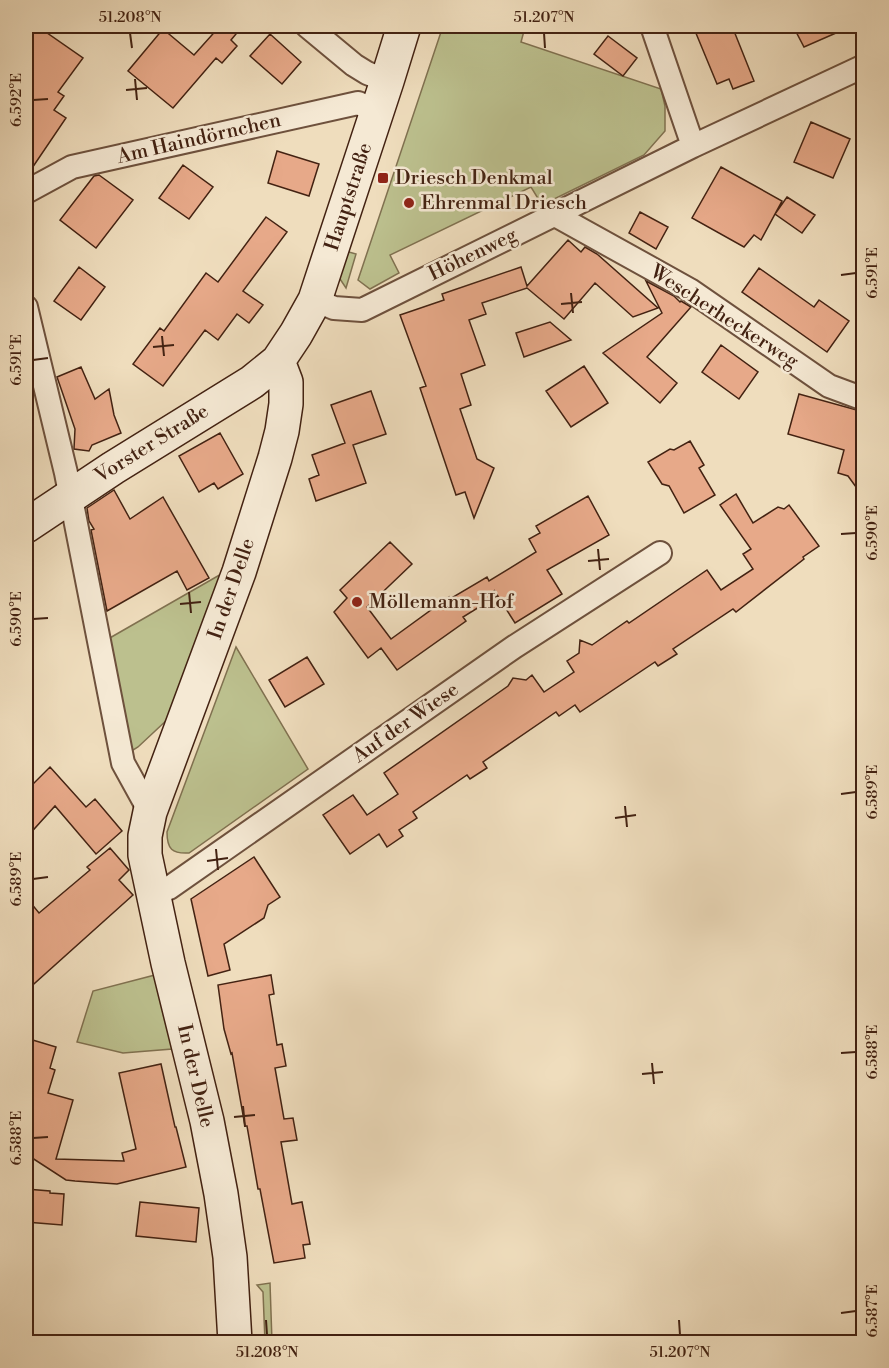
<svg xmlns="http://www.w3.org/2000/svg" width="889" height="1368" font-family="'Libre Bodoni',serif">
	<rect width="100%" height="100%" fill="#efddbd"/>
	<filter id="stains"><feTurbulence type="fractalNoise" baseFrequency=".00333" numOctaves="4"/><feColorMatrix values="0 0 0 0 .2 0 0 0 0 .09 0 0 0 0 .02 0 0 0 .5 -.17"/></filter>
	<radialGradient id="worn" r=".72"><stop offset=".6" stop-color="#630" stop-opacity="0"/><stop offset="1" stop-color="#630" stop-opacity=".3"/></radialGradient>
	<path fill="#bcc08e" stroke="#807150" stroke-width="1.5" d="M443,26H505L524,31L521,42L661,89L665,106V131L644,155L542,205L531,187L390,255L399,273L370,289L358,280Z
		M342,250L356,254L346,288L338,276Z
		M223,573L170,717L138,747L130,752L108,639Z
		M236,647L308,769L189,853C172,854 167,849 167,832Z
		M155,975L172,1049L123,1053L77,1042L93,991Z
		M270,1283L272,1342H265L263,1292L257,1285Z"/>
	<path fill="#e7a989" stroke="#432212" stroke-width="1.5" d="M26,26H37L83,58L58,92L64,96L54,110L66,118L26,177Z
		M220,26H238L241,28L231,40L237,46L222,63L216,58L173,108L128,71L163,29L194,55Z
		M693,26H732L754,81L733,89L729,79L717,84Z
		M793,26H852L804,47Z
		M270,34L301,62L282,84L250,56Z
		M608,36L637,58L623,76L594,54Z
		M811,122L850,139L833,178L794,162Z
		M277,151L319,164L309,196L268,183Z
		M183,165L213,187L189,219L159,198Z
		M721,167L782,201L761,240L754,235L744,247L692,218Z
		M99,175L133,200L96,248L60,220L94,176Z
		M787,197L815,215L802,233L775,214Z
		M640,212L668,227L656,249L629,233Z
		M266,217L287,232L243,291L263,305L249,323L237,314L218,340L205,330L163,386L133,364L160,328L164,331L206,273L218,282Z
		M568,240L581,252L585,247L597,254L658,308L633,317L595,283L564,319L527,288L482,303L486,314L469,320L485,365L461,374L471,405L460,409L477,459L494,468L474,518L465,492L456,495L420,388L426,386L400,315L444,300L442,294L521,267L527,286Z
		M79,267L105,287L81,320L54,301Z
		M759,268L814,307L819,300L849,321L827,352L742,292Z
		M646,281L674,296L680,302L681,301L691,307L647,357L677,383L660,403L603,353L662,313Z
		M550,322L571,340L524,357L516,333Z
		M721,345L758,372L739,399L702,372Z
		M584,366L608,403L571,427L546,391Z
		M81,367L95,399L109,389L114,415L121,433L92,445L89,451L74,449L75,429L57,377Z
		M371,391L386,434L353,445L366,483L316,501L309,479L319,475L312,455L345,443L331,405Z
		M799,394L864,412V498L848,476L838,473L844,450L788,434Z
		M220,433L243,474L218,489L214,483L199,492L179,456Z
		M690,441L704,465L699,468L715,495L684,513L669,486L662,484L648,462L670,449L674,450Z
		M114,490L130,519L163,497L209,578L187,590L177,571L107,611L91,530L94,529L89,521L87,508Z
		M736,494L753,523L778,507L784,509L789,505L819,546L803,557L804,559L736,612L733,609L673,649L677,654L658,666L655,662L580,712L575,705L559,716L556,712L483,762L487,768L470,779L467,775L413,812L417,818L399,830L403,836L387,847L379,834L350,854L323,815L353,795L367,815L398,794L384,773L508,686L513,678L526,680L532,675L544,692L574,672L567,661L579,653L580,640L592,645L627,621L629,623L707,570L721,590L753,569L743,554L751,549L720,505Z
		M588,496L609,535L547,570L562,594L515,623L494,590L497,596L463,617L466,621L397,670L381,648L368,658L334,612L347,598L340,590L390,542L412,564L367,607L391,639L449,597L450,599L487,577L489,581L536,552L529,539L540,533L536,526Z
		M307,657L324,684L285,707L269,680Z
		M50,767L86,807L95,799L122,831L96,854L55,806L26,838V791Z
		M110,848L129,870L119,880L133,895L26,991V897L39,913L90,870L87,867Z
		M254,857L280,897L268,905L264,918L224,944L230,970L208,976L191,899Z
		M271,975L274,994L269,995L277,1045L282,1044L286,1066L275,1068L284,1119L293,1118L297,1140L281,1142L292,1204L302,1202L310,1244L303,1245L305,1258L274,1263L260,1189H258L247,1126H245L232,1053L231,1054L224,1029L218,985Z
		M26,1038L56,1047L50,1068L55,1070L48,1093L73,1100L56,1159L124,1161L122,1153L136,1149L119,1073L161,1064L175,1127H176L186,1167L117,1184L75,1181L66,1180L26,1154Z
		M26,1189L50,1191V1193L64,1194L62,1225L26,1222Z
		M140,1202L199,1208L196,1242L136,1236Z"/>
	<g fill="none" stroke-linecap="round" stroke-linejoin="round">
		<defs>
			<path id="street" d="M307,26L354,65L367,73L387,81
				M652,26L693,146
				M26,192L72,167L358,103L377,111
				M555,215L690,290L829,386L864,399
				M315,300L334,308L362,310L693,146L864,66
				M26,307L66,473L123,763L150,812
				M153,894L169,888L514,647L660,553"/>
			<path id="secondary" d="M26,526L113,468L252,382L278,361L296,334L315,300L387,81L404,26
				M235,1342L230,1257L221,1194L207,1121L168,963L145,855V836L150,812L239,572L275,458L282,431L286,404V382L278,361"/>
		</defs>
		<use href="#street" stroke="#6e513d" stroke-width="26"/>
		<use href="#secondary" stroke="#432212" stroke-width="36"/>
		<use href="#street" stroke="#f5e9d4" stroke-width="22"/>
		<use href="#secondary" stroke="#f5e9d4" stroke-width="33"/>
	</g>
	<path fill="none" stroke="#432212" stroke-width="2" d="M130,33L132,48M544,33L545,48M135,79L137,100M126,90L147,88M33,100L48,99M841,275L856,273M571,293L573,313M561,304L582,302M162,336L164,356M153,347L174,345M33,360L48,358M841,534L856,533M598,549L600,570M588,561L609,559M189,592L191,613M180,604L201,602M33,619L48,618M841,794L856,792M625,806L627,827M615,818L636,815M216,849L218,870M207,861L228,858M33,879L48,877M841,1053L856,1052M652,1063L654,1084M642,1074L663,1072M243,1106L245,1127M234,1117L255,1115M33,1138L48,1137M841,1313L856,1311M266,1320L267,1335M679,1320L680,1335"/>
	<g fill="#8f2418" stroke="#f5e9d4" stroke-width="2">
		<rect x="377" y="172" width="12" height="12" rx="3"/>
		<circle cx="409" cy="203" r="6"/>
		<circle cx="357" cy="602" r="6"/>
	</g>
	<g text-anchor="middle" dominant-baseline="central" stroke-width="5" stroke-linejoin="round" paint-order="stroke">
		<g font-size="20" fill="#432212" stroke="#f5e9d4">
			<text transform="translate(199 139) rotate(-13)">Am Haindörnchen</text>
			<text transform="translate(349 197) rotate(-72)">Hauptstraße</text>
			<text transform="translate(473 255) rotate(-26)">Höhenweg</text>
			<text transform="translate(724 317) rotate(33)">Wescherheckerweg</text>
			<text transform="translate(152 444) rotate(-32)">Vorster Straße</text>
			<text transform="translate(232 589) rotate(-71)">In der Delle</text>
			<text transform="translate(406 723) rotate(-35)">Auf der Wiese</text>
			<text transform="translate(195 1076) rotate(77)">In der Delle</text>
		</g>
		<g font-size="20" fill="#432212" stroke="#f5e9d4" text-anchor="start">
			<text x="395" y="178">Driesch Denkmal</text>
			<text x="421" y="203">Ehrenmal Driesch</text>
			<text x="369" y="602">Möllemann-Hof</text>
		</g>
	</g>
	<rect width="889" height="1368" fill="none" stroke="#efddbd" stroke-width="66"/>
	<rect x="33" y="33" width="823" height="1302" fill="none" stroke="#432212" stroke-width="2"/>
	<g font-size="15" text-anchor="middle" fill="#432212">
		<text x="130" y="22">51.208°N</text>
		<text x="544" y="22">51.207°N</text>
		<text transform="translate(16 100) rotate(-90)" y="5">6.592°E</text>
		<text transform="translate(872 273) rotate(-90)" y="5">6.591°E</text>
		<text transform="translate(16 360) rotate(-90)" y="5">6.591°E</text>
		<text transform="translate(872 533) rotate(-90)" y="5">6.590°E</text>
		<text transform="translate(16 619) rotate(-90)" y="5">6.590°E</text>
		<text transform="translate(872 792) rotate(-90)" y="5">6.589°E</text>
		<text transform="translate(16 879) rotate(-90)" y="5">6.589°E</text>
		<text transform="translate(872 1052) rotate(-90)" y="5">6.588°E</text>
		<text transform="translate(16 1138) rotate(-90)" y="5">6.588°E</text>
		<text transform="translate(872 1311) rotate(-90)" y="5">6.587°E</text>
		<text x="267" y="1357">51.208°N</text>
		<text x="680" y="1357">51.207°N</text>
	</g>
	<rect width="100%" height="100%" filter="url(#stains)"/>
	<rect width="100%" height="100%" fill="url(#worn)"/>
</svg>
